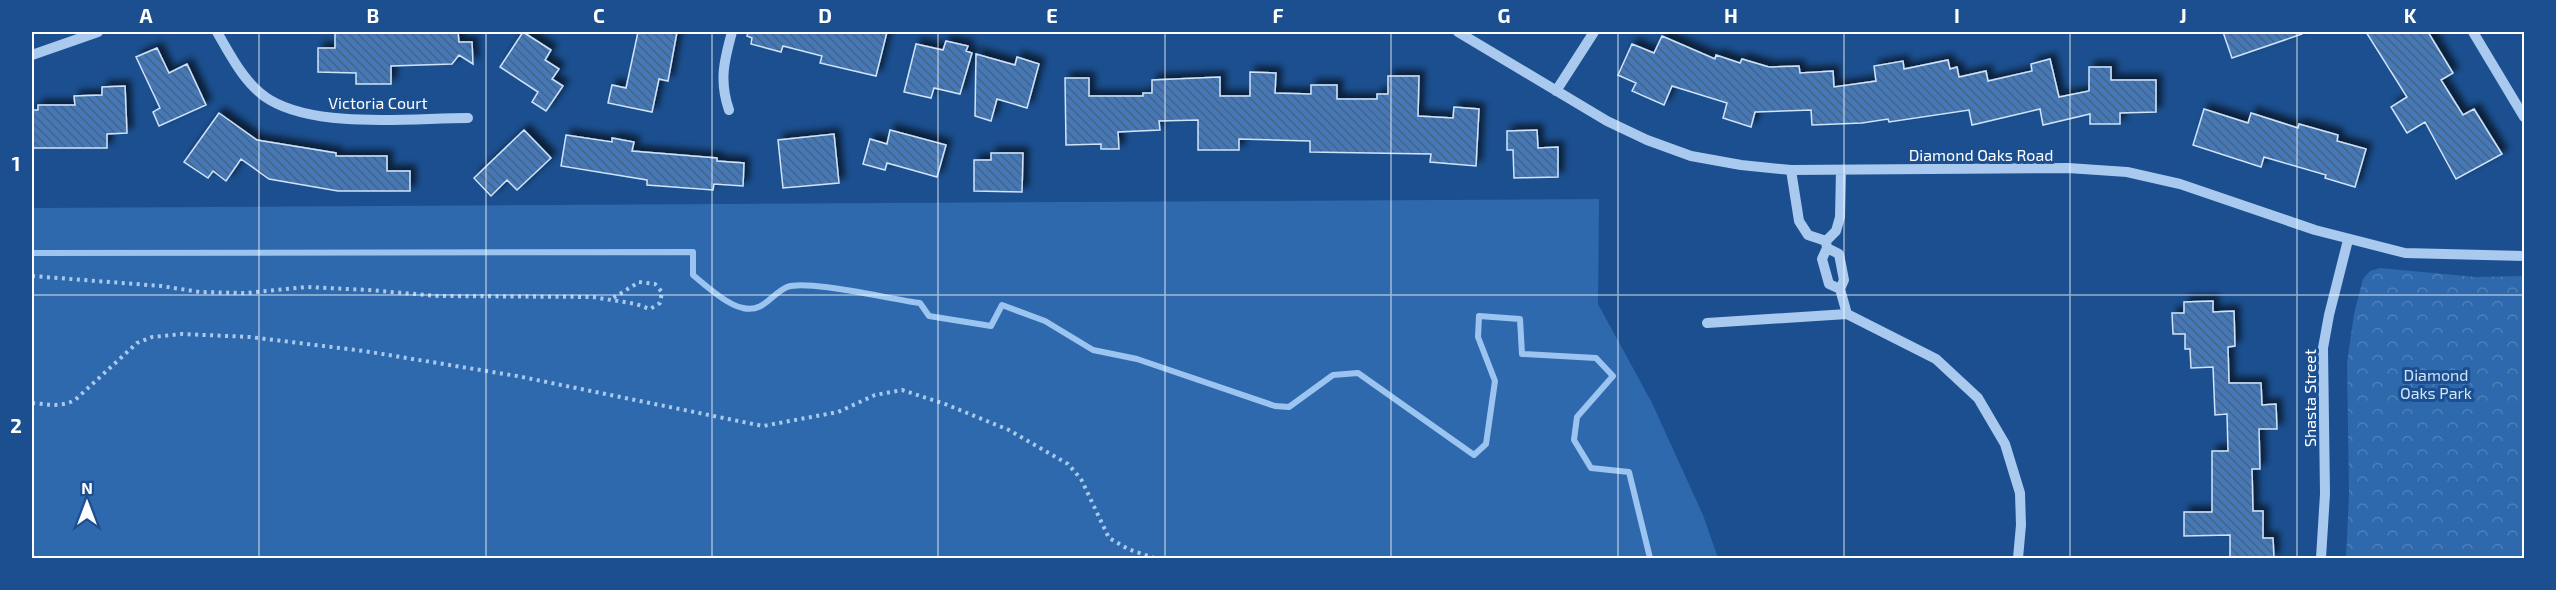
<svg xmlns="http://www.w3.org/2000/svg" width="2556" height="590" font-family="'Exo 2',sans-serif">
	<defs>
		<pattern id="park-crowns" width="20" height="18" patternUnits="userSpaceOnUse" patternTransform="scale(1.5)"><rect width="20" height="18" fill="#2e69ad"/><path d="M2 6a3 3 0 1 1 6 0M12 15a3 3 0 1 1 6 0" fill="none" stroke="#4d80b9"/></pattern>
		<pattern id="building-back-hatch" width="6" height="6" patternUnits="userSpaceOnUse" patternTransform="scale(1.5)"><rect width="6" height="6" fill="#4478b7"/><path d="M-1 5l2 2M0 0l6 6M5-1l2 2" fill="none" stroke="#486282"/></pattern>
		<filter id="shadow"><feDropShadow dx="5.5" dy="-5.5" stdDeviation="3" flood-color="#0009"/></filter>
	</defs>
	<rect width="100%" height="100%" fill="#1b4f8f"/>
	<path fill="#2e69ad" d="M1599,199L1598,304L1652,403L1703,515L1718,558H32V208Z"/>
	<path fill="url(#park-crowns)" d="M2380,268L2476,277L2524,276V558H2346L2349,495L2347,363L2354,314L2363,279L2370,271Z"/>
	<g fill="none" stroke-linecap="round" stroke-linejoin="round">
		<path stroke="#9cc4f0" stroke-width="6" d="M32,253L693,252V275C705,285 727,305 743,308C764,313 771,294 787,287C808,279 893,300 920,303L929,316L991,326L1002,305L1045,321L1093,350L1137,359L1275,406L1289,407L1333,375L1358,373L1474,455L1486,444L1495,381L1478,337L1479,316L1520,319L1522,354L1596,358L1613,376L1577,417L1574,440L1591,468L1629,472L1650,558"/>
	</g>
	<path fill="url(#building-back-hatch)" stroke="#cfe3fa" stroke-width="1.5" filter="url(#shadow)" d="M335,32H458L459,42H472L473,64L459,55L452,64L391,66V84H356V73L318,72V48H335Z
		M523,32L551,50L545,60L559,69L552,79L563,86L546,111L532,102L538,92L500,67Z
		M638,32H677L668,81L659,79L652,112L608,103L612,85L626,88Z
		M748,32H887L876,76L820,63L822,56L783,46L781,52L751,44L752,38L747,36Z
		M2223,32H2302V34L2232,58Z
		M2366,32H2428L2453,73L2441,80L2463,115L2474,109L2502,154L2456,179L2425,122L2407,133L2391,107L2407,97Z
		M1662,36L1715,59L1716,55L1740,63L1742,59L1769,67L1799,66L1800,73L1833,71L1834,87L1876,81L1874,66L1903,61L1904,69L1948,60L1950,69L1957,67L1959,77L1986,71L1988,81L2032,71L2031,64L2050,59L2059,97L2089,91V67H2111V80H2156V112L2120,113V124H2090V114L2043,125L2040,109L1972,125L1969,110L1889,122L1888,119L1862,123L1812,125L1811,110L1755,112L1751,127L1723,118L1727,103L1672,86L1664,105L1632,91L1636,83L1618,75L1632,44L1654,53Z
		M946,41L968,46L966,51L972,53L960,94L934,88L931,98L904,92L916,44L943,50Z
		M157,48L169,73L187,64L206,105L159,126L153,112L160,108L136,57Z
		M976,54L1015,65L1017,57L1039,64L1027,108L997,99L991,121L975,116Z
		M1250,72L1276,73L1275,93L1311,94V85H1337V99H1377V94H1388V76H1419L1418,116L1453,118L1454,107L1479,109L1476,166L1430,162L1431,154L1310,152V141L1239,139V150H1198V120L1159,121L1160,130L1118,132L1119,149H1101V144L1066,145L1065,78H1089V96H1143V93H1152V80L1220,77V96H1250Z
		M125,86L127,133L107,134V148H32V110H38V105H75L74,96L102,95V87Z
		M2204,109L2248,123L2251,113L2298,128L2299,124L2338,135L2337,141L2366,149L2355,187L2325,178L2326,175L2264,157L2261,167L2193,145Z
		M219,113L257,140L336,153V156H387V171H410V191H338L269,179L241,159L226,181L213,171L208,178L184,162Z
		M524,130L551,158L517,190L507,180L491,196L474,178Z
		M890,130L946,145L937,177L887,163L885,170L863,164L870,139L887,144Z
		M1537,130L1538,148L1558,147V177L1514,178L1513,150H1507V131Z
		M834,134L839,183L783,188L778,140Z
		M566,135L612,142V138L634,142L632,151L717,158V161L744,163L743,186L714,184L713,190L647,185V180L561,166Z
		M991,153H1023L1022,192L974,191V160H991Z
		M2213,301V312L2234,311L2235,346L2228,347L2229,383H2261L2262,405L2276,404L2277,429H2259L2260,469H2252L2253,511H2263V538H2273L2274,558H2230V535L2184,536V512H2212V451H2228L2227,414L2215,415L2213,367L2191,368L2190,349H2185V334H2173L2172,313H2184V302Z"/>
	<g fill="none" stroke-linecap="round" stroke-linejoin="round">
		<path stroke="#a9c9ee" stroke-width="4" stroke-dasharray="3 4.5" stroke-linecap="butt" d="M32,276L161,286L200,292L246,293L306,287L369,290L438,296L593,297L636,304L650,309L660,303L662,292L655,284L639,282L610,300
			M32,403C47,404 60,408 75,400L137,343L152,337L182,334L250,337L364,351L517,376L763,426L838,412L875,395L902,390L945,404L1009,430L1068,464L1081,479L1109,538L1128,549L1154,558"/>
		<path stroke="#a9c9ee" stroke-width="10" d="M217,32C231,56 245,85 270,100C319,129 411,118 468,118
			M1458,32L1607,121L1647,140L1691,156L1741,165L1791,170L2068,168L2127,172L2180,184L2315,230L2405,253L2524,256
			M2473,32L2524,117
			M32,55L98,32
			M1556,91L1594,32
			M729,110C719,81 724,61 732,32
			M1791,170L1799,221L1808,235L1826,241L1836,231L1840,217L1841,170
			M1826,242L1827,248L1822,259L1829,284L1840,289
			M1827,248L1839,254L1844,280L1840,289L1847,314
			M1707,323L1847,314L1936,359L1978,398L2005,444L2020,493L2021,525L2018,558
			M2321,558L2325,494L2323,348L2329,315L2348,240"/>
	</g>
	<path fill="none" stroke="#fff" stroke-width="1.5" stroke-opacity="0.55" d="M259,32V558M486,32V558M712,32V558M938,32V558M1165,32V558M1391,32V558M1618,32V558M1844,32V558M2070,32V558M2297,32V558M32,295H2524"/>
	<g text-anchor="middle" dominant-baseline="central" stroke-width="6" stroke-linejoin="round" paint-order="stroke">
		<g font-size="16" fill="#fff" stroke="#1b4f8f">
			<text x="378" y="102">Victoria Court</text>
			<text x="1981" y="154">Diamond Oaks Road</text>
			<text transform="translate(2309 398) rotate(-90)">Shasta Street</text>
		</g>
		<g font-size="16" fill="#cfe3fa" stroke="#1b4f8f">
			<text x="2436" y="374">Diamond<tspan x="2436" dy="18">Oaks Park</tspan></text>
		</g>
	</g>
	<rect width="2556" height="590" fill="none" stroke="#1b4f8f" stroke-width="66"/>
	<g transform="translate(87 503)" stroke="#1b4f8f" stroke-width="4.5" paint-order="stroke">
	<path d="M0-4.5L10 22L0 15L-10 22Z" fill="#ffffff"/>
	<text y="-9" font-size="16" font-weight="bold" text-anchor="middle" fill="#ffffff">N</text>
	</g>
	<rect x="33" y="33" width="2490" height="524" fill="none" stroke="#fff" stroke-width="2"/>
	<g font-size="20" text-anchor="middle" font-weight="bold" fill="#fff">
		<text x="146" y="23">A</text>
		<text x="373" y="23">B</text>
		<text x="599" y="23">C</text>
		<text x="825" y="23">D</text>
		<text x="1052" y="23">E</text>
		<text x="1278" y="23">F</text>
		<text x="1504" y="23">G</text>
		<text x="1731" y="23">H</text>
		<text x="1957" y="23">I</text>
		<text x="2183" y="23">J</text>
		<text x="2410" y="23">K</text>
		<text x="16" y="171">1</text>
		<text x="16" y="433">2</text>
	</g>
</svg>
